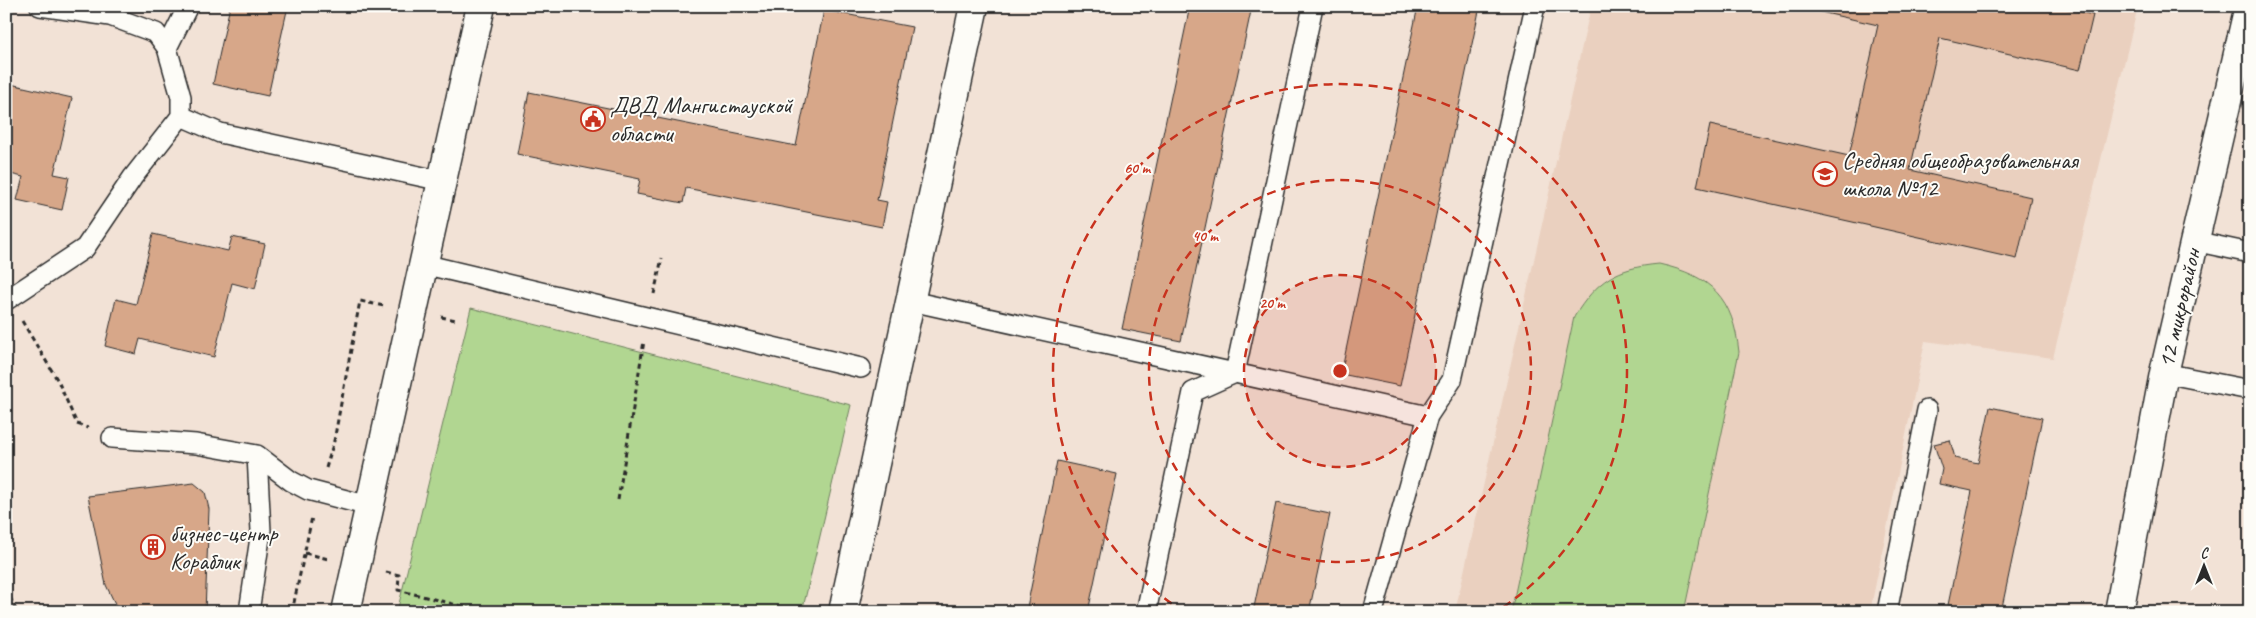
<svg xmlns="http://www.w3.org/2000/svg" width="2256" height="618" font-family="Caveat,sans-serif">
	<rect width="100%" height="100%" fill="#f2e2d6"/>
	<filter id="ink" filterUnits="userSpaceOnUse"><feTurbulence type="fractalNoise" baseFrequency=".02" numOctaves="2"/><feDisplacementMap in="SourceGraphic" scale="10" xChannelSelector="R" yChannelSelector="G"/><feConvolveMatrix kernelMatrix="1 2 1 2 8 2 1 2 1" color-interpolation-filters="sRGB"/></filter>
	<g filter="url(#ink)">
		<path fill="#ead0bf" d="M1591,6H2138L2053,358L1925,341L1870,612H1455Z"/>
		<path fill="#b1d691" stroke="#6e805e" d="M1659,264C1712,276 1733,298 1739,352L1684,612H1511L1574,317C1597,280 1616,268 1659,264Z
			M471,308L851,405L802,612H397Z"/>
		<path fill="#d7a789" stroke="#2b2b2b" d="M230,6H288L268,96L213,84Z
			M1190,6H1252L1181,341L1122,329Z
			M1418,6H1480L1400,386L1341,374Z
			M1794,6H2055L2093,15L2080,70L1940,38L1910,170L2031,197L2017,259L1697,187L1710,125L1849,156L1878,25Z
			M824,10L912,27L877,200L887,202L882,227L686,188L683,203L637,194L640,179L517,154L529,92L796,146Z
			M6,83L72,98L54,174L69,177L62,210L17,200L23,177L6,173Z
			M153,234L228,251L232,237L265,244L255,289L232,283L214,357L140,339L136,354L105,346L116,299L136,304Z
			M1990,407L2042,418L2001,612H1984L1948,605L1972,491L1939,484L1942,469L1934,444L1950,440L1955,458L1978,463Z
			M1057,461L1117,474L1088,612H1026Z
			M194,483L205,492L209,509L205,612H119L106,585L88,496Z
			M1276,503L1330,514L1309,612H1253Z"/>
		<g fill="none" stroke-linecap="round" stroke-linejoin="round">
			<defs>
				<path id="lane" d="M40,6L110,16L156,33L167,48L181,97V116L220,133L442,181
					M167,48L188,6
					M2194,241L2250,253
					M423,264L861,368
					M8,299L85,248L133,177L181,116
					M911,301L1428,416L1452,380L1535,6
					M2164,373L2250,390
					M112,438L196,444L257,455L291,481L308,490L369,506
					M249,612L261,531L257,455
					M1146,612L1193,392L1235,373L1313,6
					M1373,612L1428,416
					M1887,612L1927,410"/>
				<path id="street" d="M843,612L974,6
					M2119,612L2164,373L2249,6"/>
				<path id="secondary" d="M346,612L481,6"/>
			</defs>
			<use href="#lane" stroke="#2b2b2b" stroke-width="22"/>
			<use href="#street" stroke="#2b2b2b" stroke-width="31"/>
			<use href="#secondary" stroke="#2b2b2b" stroke-width="31"/>
			<path stroke="#2b2b2b" stroke-width="3" stroke-dasharray="5 4" stroke-linecap="butt" d="M654,294L662,258
				M441,317L456,320
				M22,321L58,381L77,424L88,428
				M326,468L334,441L360,301L384,306
				M618,500L644,341
				M305,553L328,559
				M386,572L399,575L398,590L485,612
				M6,589L17,612
				M292,612L312,517"/>
			<use href="#lane" stroke="#fdfcf7" stroke-width="19"/>
			<use href="#street" stroke="#fdfcf7" stroke-width="28"/>
			<use href="#secondary" stroke="#fdfcf7" stroke-width="28"/>
		</g>
	</g>
	<circle cx="1340" cy="371" r="96" fill="#c8321e" fill-opacity=".12"/>
	<g fill="none" stroke="#c8321e" stroke-width="2.5" stroke-dasharray="9 6">
		<circle cx="1340" cy="371" r="96"/>
		<circle cx="1340" cy="371" r="191"/>
		<path d="M1184 612A287 287 0 1 1 1496 612"/>
	</g>
	<defs>
		<symbol id="civic-ring" viewBox="-11 -11 22 22"><circle r="9.5" fill="#fdfcf7" stroke="#c8321e" stroke-width="1.5"/><path d="M-.6-6.5H3V-4.5H.6V-3L4-1V1h2V6H-6V1h2V-1L-.6-3ZM-1.2 2.5V6h2.4V2.5Z" fill="#c8321e"/></symbol>
		<symbol id="school-ring" viewBox="-11 -11 22 22"><circle r="9.5" fill="#fdfcf7" stroke="#c8321e" stroke-width="1.5"/><path d="M0-5L7-2L0 1L-7-2ZM-4 1L0 2.5L4 1V4Q0 6-4 4Z" fill="#c8321e"/></symbol>
		<symbol id="building-ring" viewBox="-11 -11 22 22"><circle r="9.5" fill="#fdfcf7" stroke="#c8321e" stroke-width="1.5"/><path d="M-4-6H4V6H1V3H-1V6H-4ZM-2.5-4.3h1.7v1.8h-1.7ZM.8-4.3h1.7v1.8H.8ZM-2.5-1h1.7V.8h-1.7ZM.8-1h1.7V.8H.8Z" fill="#c8321e"/></symbol>
	</defs>
	<g fill-rule="evenodd">
		<use href="#civic-ring" x="579" y="105" width="28" height="28"/>
		<use href="#school-ring" x="1811" y="160" width="28" height="28"/>
		<use href="#building-ring" x="139" y="533" width="28" height="28"/>
	</g>
	<g text-anchor="middle" dominant-baseline="central" stroke-width="4" stroke-linejoin="round" paint-order="stroke">
		<g font-size="24" fill="#2b2b2b" stroke="#fdfcf7" text-anchor="start">
			<text x="610" y="105">ДВД Мангистауской<tspan x="610" dy="28">области</tspan></text>
			<text x="1842" y="160">Средняя общеобразовательная<tspan x="1842" dy="28">школа №12</tspan></text>
			<text x="170" y="533">бизнес-центр<tspan x="170" dy="28">Кораблик</tspan></text>
		</g>
		<g font-size="24" fill="#2b2b2b" stroke="#fdfcf7">
			<text transform="translate(2179 308) rotate(-77)">12 микрорайон</text>
		</g>
	</g>
	<circle cx="1340" cy="371" r="8" fill="#c8321e" stroke="#fdfcf7" stroke-width="2.5"/>
	<g font-size="15" text-anchor="middle" font-weight="bold" fill="#c8321e" stroke="#fdfcf7" stroke-width="4" stroke-linejoin="round" paint-order="stroke">
		<text x="1137" y="173">60 m</text>
		<text x="1205" y="241">40 m</text>
		<text x="1272" y="308">20 m</text>
	</g>
	<rect width="2256" height="618" fill="none" stroke="#fdfcf7" stroke-width="25"/>
	<rect x="12" y="12" width="2231" height="593" fill="none" stroke="#2b2b2b" stroke-width="2" filter="url(#ink)"/>
	<g transform="translate(2204 566)" stroke="#fdfcf7" stroke-width="4" paint-order="stroke">
	<path d="M0-4L9 19L0 12L-9 19Z" fill="#2b2b2b"/>
	<text y="-8" font-size="14" font-weight="bold" text-anchor="middle" fill="#2b2b2b">С</text>
	</g>
</svg>
